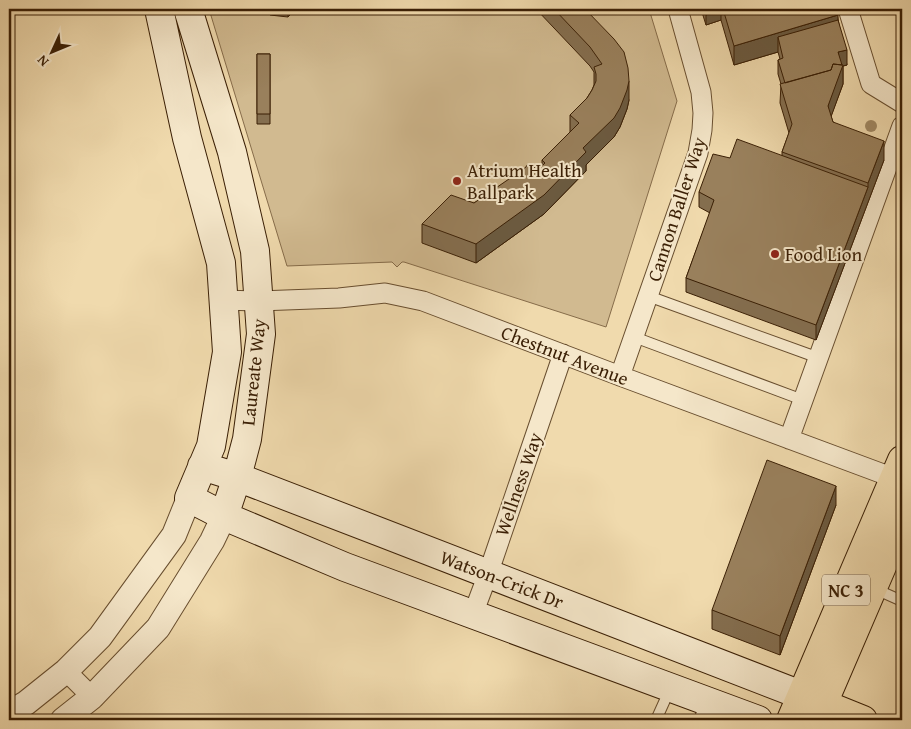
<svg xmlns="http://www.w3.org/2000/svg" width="911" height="729" font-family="'Gentium Book Plus',serif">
	<rect width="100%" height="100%" fill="#f0daad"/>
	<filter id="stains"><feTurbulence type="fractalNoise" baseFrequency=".004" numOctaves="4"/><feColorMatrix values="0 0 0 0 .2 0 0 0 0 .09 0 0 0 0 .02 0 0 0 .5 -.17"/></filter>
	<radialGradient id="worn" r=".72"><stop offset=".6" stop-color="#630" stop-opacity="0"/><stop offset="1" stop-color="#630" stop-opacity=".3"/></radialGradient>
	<path fill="#d1ba90" stroke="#866c4a" d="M209,9H649L677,101L606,327L404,262H402L397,267L392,262L287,266Z"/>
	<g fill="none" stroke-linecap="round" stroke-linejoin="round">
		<defs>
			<path id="service" d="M648,296L819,358
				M634,337L803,400
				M873,588L902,601
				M656,720L670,689
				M699,720L706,703"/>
			<path id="minor" d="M848,9L871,84L902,103
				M223,300L259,301L339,298L385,293L423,301L620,376L894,478
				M620,376L698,153L702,130L703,113L701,92L678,9
				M789,439L902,126
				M473,614L488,574L563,354
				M66,671L92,697"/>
			<path id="tertiary" d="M9,713L26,703L66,671L100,637L174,535L189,498
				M63,720L92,697L158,628L212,541L224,516"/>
			<path id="secondary" d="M159,9L187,138L221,263L227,352L211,446L189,498L224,516L345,567L758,720
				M188,9L232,152L255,251L261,334L247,439L237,477L224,516
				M202,466L237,477L380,532L801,695"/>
			<path id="primary" d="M806,697L863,720
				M791,720L902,460
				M816,720L902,520"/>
		</defs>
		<use href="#service" stroke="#684e2f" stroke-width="12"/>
		<use href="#minor" stroke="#684e2f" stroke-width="21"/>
		<use href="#tertiary" stroke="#684e2f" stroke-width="26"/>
		<use href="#secondary" stroke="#3a1f05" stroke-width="30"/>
		<use href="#primary" stroke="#3a1f05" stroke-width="30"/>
		<use href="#service" stroke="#f5e7ca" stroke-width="10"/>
		<use href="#minor" stroke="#f5e7ca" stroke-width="19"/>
		<use href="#tertiary" stroke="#f5e7ca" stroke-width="24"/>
		<use href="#secondary" stroke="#f5e7ca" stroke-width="28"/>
		<use href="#primary" stroke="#f0daad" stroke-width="28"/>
	</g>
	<circle fill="#a18964" cx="871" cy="126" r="6"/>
	<path fill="#846e4f" stroke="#3a1f05" d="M270,9H296L288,17L270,15Z
		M536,9H585L629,100L627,109L620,127L614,137L586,165V171L544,214L476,263L422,243V224L474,203L533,169L540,168L542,166V160L570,132V115L587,98L592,90L594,85V72L590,66Z
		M701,9H836L847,65L843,66V84L831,116L833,122L884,160L816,340L686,292V278L710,213L699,207V192L730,158L782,156V152L789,133L780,103L781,84L778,74V60L780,59L778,52L734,65L721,20L706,25Z
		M257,54H270V124H257Z
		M836,505L780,655L712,629V610Z"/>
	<path fill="#6b5a40" stroke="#3a1f05" d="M288,9H296L288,17Z
		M721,10V20L706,25V15Z
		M838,15V34L778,37V52L734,65V46Z
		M847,50V65L843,66V84L828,125V106L838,67V52Z
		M629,81V100L627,109L620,127L614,137L586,165V171L544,214L476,263V244Z
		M884,141V160L816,340V325L868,187V183Z
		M836,486V505L780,655V636Z"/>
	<path fill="#99805c" stroke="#3a1f05" d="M554,9H585L614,39L624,52L628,68L629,81L627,90L620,108L614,118L583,148L586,152L544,195L476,244L422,224L451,195L474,203L525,168L528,164L533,169L537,165L540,168L545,163L542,160L579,123L570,115L587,98L592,90L596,81V74L594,67L602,64L590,47Z
		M704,9H720L721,10L706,15Z
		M723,9H836L838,15L734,46Z
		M838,20L847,50L838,52L842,65L833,64L831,70L785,83L778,60L783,58L778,37Z
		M257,54H270V114H257Z
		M833,64L843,65L828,106L833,122L884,141L868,183L782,152L792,124L780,84L831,70Z
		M737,139L868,187L816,325L686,278L714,200L699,192L713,154L730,158Z
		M767,460L836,486L780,636L712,610Z"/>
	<g fill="#8f2418" stroke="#f5e7ca" stroke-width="2">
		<circle cx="457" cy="181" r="5"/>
		<circle cx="775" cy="254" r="5"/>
	</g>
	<g text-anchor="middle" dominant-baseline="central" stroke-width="4" stroke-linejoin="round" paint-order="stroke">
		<rect fill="#f5e7ca" stroke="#725b40" stroke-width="1" x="822" y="574.5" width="48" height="31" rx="4"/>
		<g font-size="18" font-weight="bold" fill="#3a1f05">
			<text x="846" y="590">NC 3</text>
		</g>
		<g font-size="19" fill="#3a1f05" stroke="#f5e7ca" text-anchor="start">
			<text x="467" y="170">Atrium Health<tspan x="467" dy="22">Ballpark</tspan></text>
			<text x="785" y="254">Food Lion</text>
		</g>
		<g font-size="19" fill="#3a1f05" stroke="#f5e7ca">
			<text transform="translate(676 209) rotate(-72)">Cannon Baller Way</text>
			<text transform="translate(565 355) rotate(21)">Chestnut Avenue</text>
			<text transform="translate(253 372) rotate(-84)">Laureate Way</text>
			<text transform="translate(518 484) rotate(-71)">Wellness Way</text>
			<text transform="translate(502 579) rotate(21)">Watson-Crick Dr</text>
		</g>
	</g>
	<rect width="911" height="729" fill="none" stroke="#f0daad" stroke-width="30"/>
	<rect x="10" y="10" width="891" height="709" fill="none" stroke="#3a1f05" stroke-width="2.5"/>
	<rect x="15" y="15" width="881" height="699" fill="none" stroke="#3a1f05"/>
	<g transform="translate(52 52) rotate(226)" stroke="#f5e7ca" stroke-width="4" paint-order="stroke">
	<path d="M0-4L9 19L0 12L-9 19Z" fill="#3a1f05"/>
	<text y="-8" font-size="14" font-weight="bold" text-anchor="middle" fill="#3a1f05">N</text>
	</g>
	<rect width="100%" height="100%" filter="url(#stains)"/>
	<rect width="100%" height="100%" fill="url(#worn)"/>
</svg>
